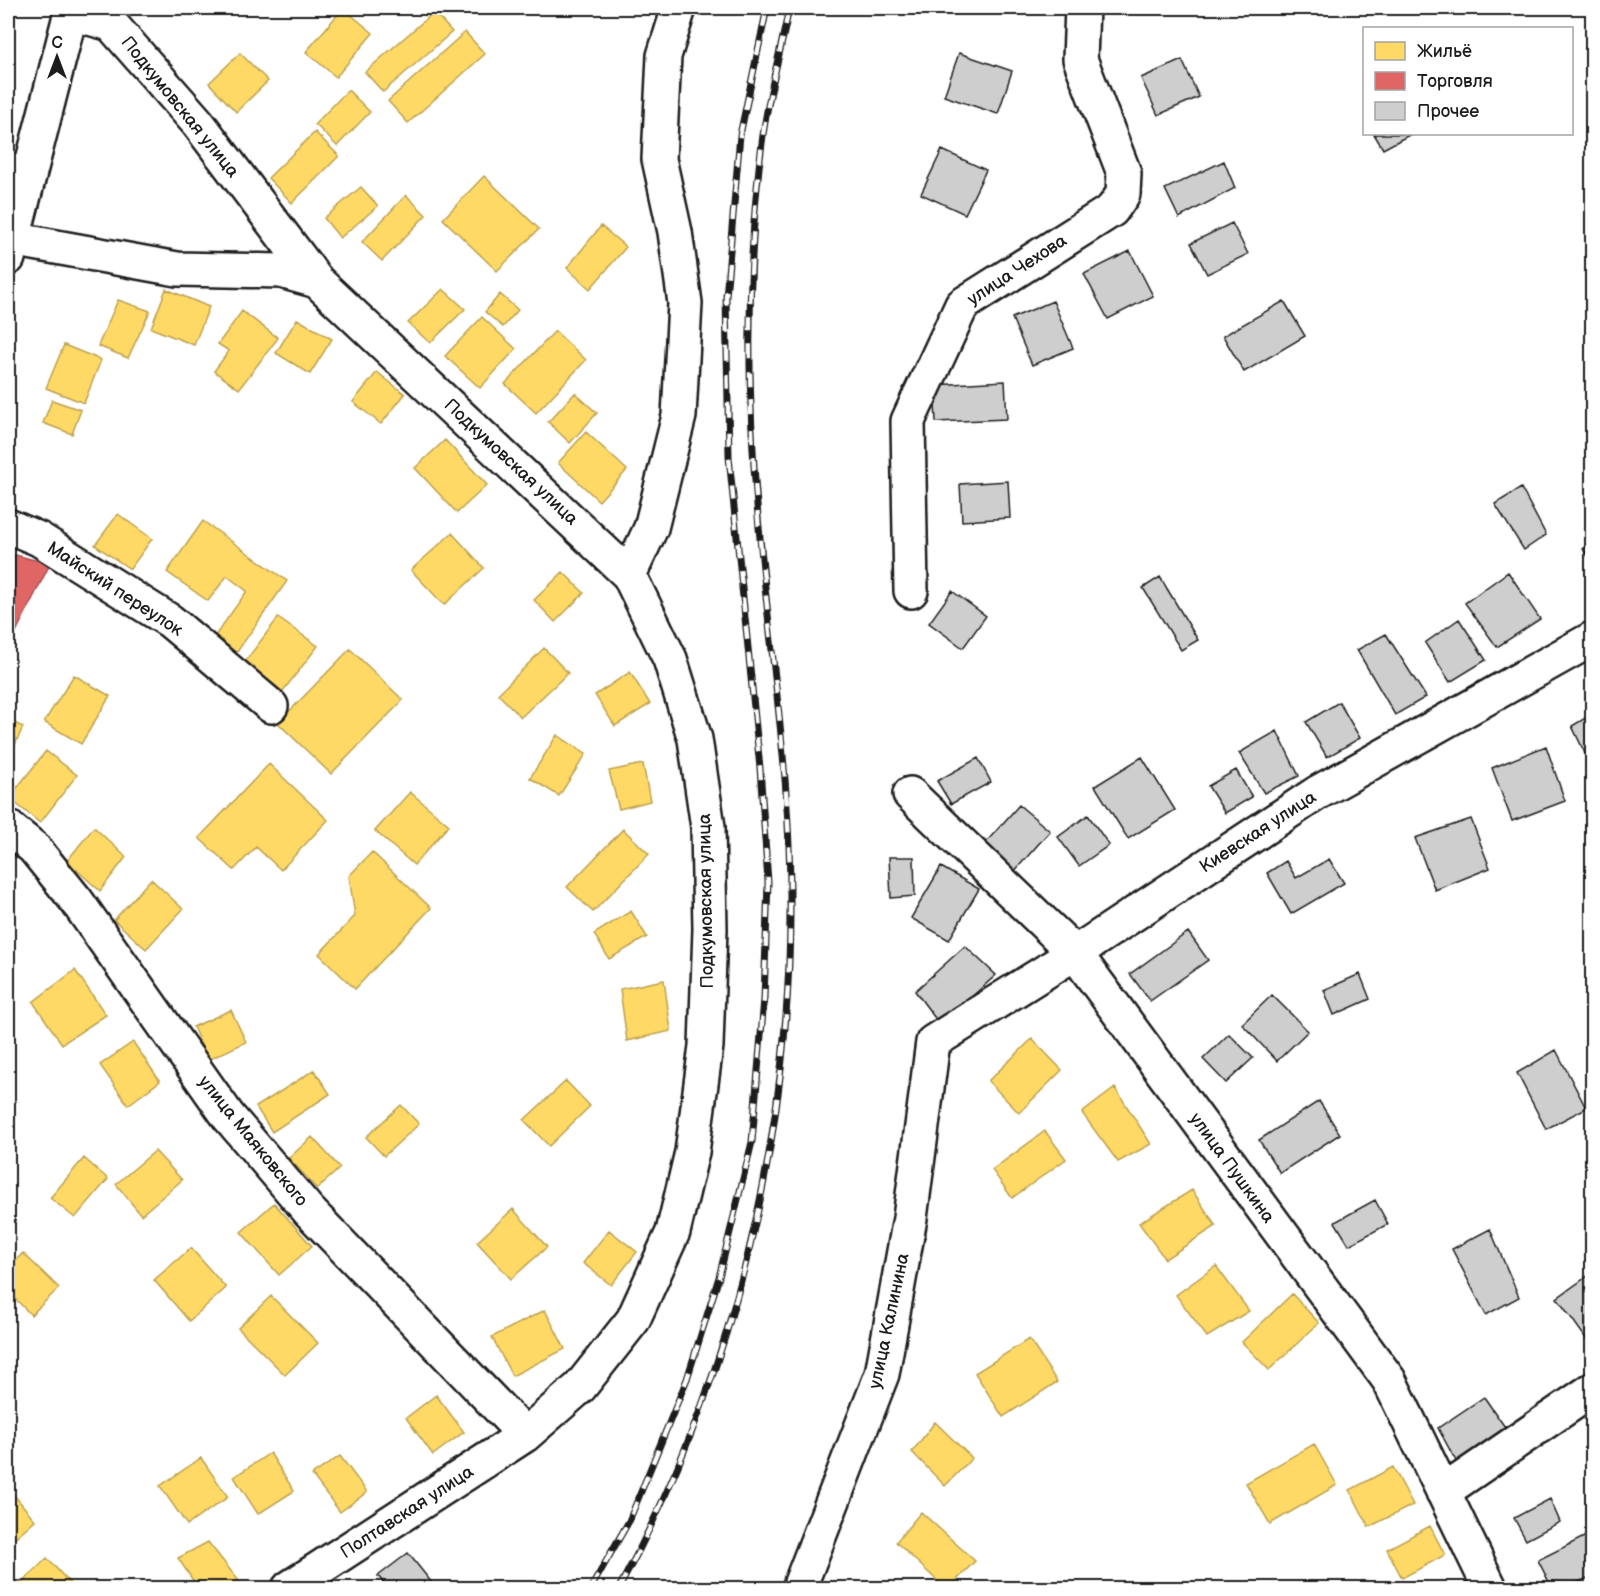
<svg xmlns="http://www.w3.org/2000/svg" width="1600" height="1596" font-family="'Balsamiq Sans',sans-serif">
	<rect width="100%" height="100%" fill="#fff"/>
	<filter id="ink" filterUnits="userSpaceOnUse"><feTurbulence type="fractalNoise" baseFrequency=".0167" numOctaves="2"/><feDisplacementMap in="SourceGraphic" scale="12" xChannelSelector="R" yChannelSelector="G"/><feConvolveMatrix kernelMatrix="1 2 1 2 8 2 1 2 1" color-interpolation-filters="sRGB"/></filter>
	<g filter="url(#ink)">
		<path fill="#ffd966" stroke="#bba050" stroke-width="1.5" d="M343,8L373,33L336,77L306,52Z
			M434,12L452,32L383,92L365,72Z
			M465,32L485,54L408,123L388,101Z
			M240,53L268,81L236,112L209,83Z
			M348,90L370,112L337,146L315,124Z
			M315,132L339,156L292,203L268,178Z
			M484,176L539,229L497,271L443,219Z
			M361,187L378,206L340,238L324,218Z
			M406,195L426,215L382,261L362,242Z
			M601,226L626,247L590,289L567,268Z
			M166,289L209,307L194,345L151,328Z
			M443,289L465,309L430,343L408,323Z
			M500,294L518,310L503,327L485,312Z
			M118,300L150,311L128,358L98,346Z
			M242,311L278,338L239,389L214,371L229,351L218,344Z
			M482,317L516,349L480,388L445,356Z
			M297,319L332,339L310,374L276,353Z
			M555,331L586,360L536,413L505,384Z
			M64,345L101,360L84,403L46,388Z
			M377,372L405,394L381,424L353,402Z
			M575,393L597,413L570,443L548,422Z
			M52,400L81,410L72,434L43,423Z
			M586,432L627,470L599,501L558,463Z
			M445,440L487,485L457,513L415,468Z
			M118,514L152,539L130,569L95,545Z
			M203,521L287,581L234,656L212,640L247,591L227,576L208,601L167,572Z
			M452,533L484,568L444,605L411,570Z
			M563,572L584,593L555,622L534,600Z
			M278,618L318,646L279,696L241,667Z
			M544,648L568,673L521,717L498,694Z
			M350,649L403,700L331,774L278,723Z
			M630,672L650,704L615,726L595,695Z
			M74,675L110,696L81,744L44,722Z
			M8,720L23,727L8,760Z
			M557,735L586,754L559,796L530,778Z
			M46,751L77,775L40,823L9,798Z
			M269,764L328,820L281,870L256,847L234,870L199,838Z
			M643,764L650,801L619,809L609,771Z
			M410,792L449,825L414,865L375,831Z
			M94,827L126,857L100,891L67,861Z
			M623,829L649,854L593,912L567,887Z
			M372,852L431,908L355,989L319,954L355,916L349,876Z
			M151,879L183,909L146,949L114,920Z
			M631,911L647,937L609,959L594,934Z
			M75,970L106,1015L62,1044L33,1002Z
			M664,980L671,1031L627,1041L620,989Z
			M231,1010L246,1042L208,1060L193,1027Z
			M1032,1039L1062,1070L1019,1113L988,1081Z
			M133,1042L160,1081L128,1105L100,1065Z
			M314,1070L330,1094L272,1132L256,1107Z
			M566,1081L590,1106L549,1146L524,1120Z
			M1115,1088L1151,1144L1118,1162L1082,1113Z
			M401,1105L419,1124L384,1156L366,1137Z
			M1045,1131L1066,1159L1012,1198L992,1170Z
			M312,1137L340,1168L317,1189L289,1158Z
			M155,1151L182,1180L141,1215L116,1184Z
			M84,1158L108,1179L75,1218L50,1198Z
			M1192,1190L1216,1226L1165,1259L1139,1223Z
			M274,1203L312,1246L279,1275L241,1232Z
			M513,1209L547,1247L511,1279L477,1242Z
			M609,1230L637,1252L611,1285L583,1263Z
			M191,1248L226,1288L189,1321L154,1280Z
			M23,1253L59,1288L31,1315L8,1291V1268Z
			M1216,1266L1249,1311L1207,1337L1176,1295Z
			M1292,1294L1319,1323L1269,1370L1242,1342Z
			M271,1296L318,1343L285,1375L238,1328Z
			M545,1310L565,1349L512,1376L492,1337Z
			M1029,1339L1057,1382L1003,1417L975,1373Z
			M436,1395L464,1432L433,1455L406,1418Z
			M935,1422L972,1458L945,1486L912,1452Z
			M1314,1444L1337,1485L1270,1524L1246,1483Z
			M270,1453L294,1491L258,1514L234,1477Z
			M340,1456L367,1492L340,1512L312,1475Z
			M201,1458L228,1497L187,1525L160,1486Z
			M1393,1467L1413,1505L1369,1527L1350,1490Z
			M8,1488L35,1520L8,1544Z
			M921,1512L975,1561L949,1588H945L896,1542Z
			M1430,1526L1445,1555L1402,1578L1387,1549Z
			M208,1542L239,1581L228,1588H198L178,1558Z
			M47,1558L74,1588H23L20,1585Z"/>
		<path fill="#e06666" stroke="#a55050" stroke-width="1.5" d="M8,553L50,564L8,648Z"/>
		<path fill="#cecece" stroke="#1c1c1c" stroke-width="1.5" d="M959,53L1012,71L998,114L944,96Z
			M1182,60L1199,97L1158,115L1141,78Z
			M1374,134H1411L1383,149Z
			M942,150L986,170L965,214L921,194Z
			M1224,161L1235,188L1179,218L1165,189Z
			M1232,223L1248,254L1207,274L1191,243Z
			M1130,251L1153,296L1108,319L1084,274Z
			M1053,301L1073,348L1032,365L1012,318Z
			M1284,301L1305,336L1244,372L1223,336Z
			M1005,381L1007,419L936,422L934,385Z
			M1008,481L1010,518L962,521L960,484Z
			M1521,488L1546,535L1524,550L1495,504Z
			M1592,543V563L1583,549Z
			M1508,572L1540,619L1497,647L1465,603Z
			M1160,577L1198,640L1181,650L1143,588Z
			M952,591L986,616L963,648L929,623Z
			M1459,619L1486,660L1450,682L1425,643Z
			M1386,634L1426,697L1395,715L1357,650Z
			M1339,702L1360,738L1327,757L1306,722Z
			M1592,714V768L1572,726Z
			M1277,731L1299,776L1264,793L1239,753Z
			M1546,746L1565,801L1512,821L1492,768Z
			M1142,757L1175,810L1128,839L1095,786Z
			M978,758L991,782L951,804L937,781Z
			M1236,770L1252,797L1225,813L1208,786Z
			M1019,805L1050,831L1012,874L982,847Z
			M1088,815L1109,845L1079,866L1058,837Z
			M1471,819L1490,868L1435,890L1415,838Z
			M889,857H914L915,896L891,898Z
			M1329,859L1344,883L1291,914L1267,873L1286,861L1296,878Z
			M941,867L979,889L949,940L911,918Z
			M1188,932L1208,960L1150,1001L1130,974Z
			M965,946L996,975L940,1025L915,991Z
			M1360,974L1370,999L1334,1015L1324,990Z
			M1272,995L1308,1031L1277,1061L1242,1024Z
			M1229,1034L1253,1058L1226,1083L1203,1059Z
			M1556,1050L1586,1108L1546,1129L1517,1073Z
			M1319,1101L1340,1134L1280,1173L1259,1140Z
			M1375,1200L1388,1224L1349,1245L1335,1222Z
			M1490,1229L1519,1297L1486,1315L1452,1249Z
			M1592,1273V1347L1557,1298Z
			M1484,1397L1507,1430L1457,1463L1438,1428Z
			M1550,1499L1560,1522L1526,1540L1514,1518Z
			M1592,1533V1576L1566,1588H1552L1538,1560Z
			M408,1553L436,1588H388L378,1576Z"/>
		<g fill="none" stroke-linecap="round" stroke-linejoin="round">
			<defs>
				<path id="minor" d="M71,13L111,24L198,123L317,281L629,575L670,659L695,739L708,827L710,929L706,1046L692,1152L673,1232L633,1320L580,1387L525,1435L289,1588
					M8,169L29,175
					M12,239L177,269L281,271L317,281
					M8,526L39,539L170,621L271,706
					M629,575L651,528L679,416L685,303L675,232L659,159L664,56L679,8
					M911,591L908,421L962,305L1112,210L1123,194L1124,173L1080,59L1082,8
					M910,794L1075,953L1389,1380L1490,1588
					M8,827L34,848L76,900L228,1116L309,1211L525,1435
					M1443,1492L1592,1390
					M799,1588L882,1374L910,1218L933,1042L1075,953L1317,793L1592,639"/>
				<path id="major" d="M8,258L72,8"/>
			</defs>
			<use href="#minor" stroke="#1c1c1c" stroke-width="38"/>
			<use href="#major" stroke="#1c1c1c" stroke-width="38"/>
			<use href="#minor" stroke="#fff" stroke-width="33"/>
			<use href="#major" stroke="#fff" stroke-width="33"/>
			<defs>
				<path id="rail" d="M591,1588L629,1521L687,1379L719,1277L752,1142L764,999L768,882L760,768L729,457L726,297L740,135L767,8
					M619,1588C734,1378 792,1134 790,895C790,746 761,599 753,450C747,345 749,239 763,135C769,92 781,50 789,8"/>
			</defs>
			<use href="#rail" stroke="#1c1c1c" stroke-width="7"/>
			<use href="#rail" stroke="#fff" stroke-width="4.5" stroke-dasharray="14" stroke-linecap="butt"/>
		</g>
	</g>
	<g text-anchor="middle" dominant-baseline="central" stroke-width="6" stroke-linejoin="round" paint-order="stroke">
		<g font-size="18" fill="#1c1c1c" stroke="#fff">
			<text transform="translate(180 107) rotate(51)">Подкумовская улица</text>
			<text transform="translate(1017 270) rotate(-33)">улица Чехова</text>
			<text transform="translate(511 462) rotate(43)">Подкумовская улица</text>
			<text transform="translate(115 589) rotate(33)">Майский переулок</text>
			<text transform="translate(1258 832) rotate(-33)">Киевская улица</text>
			<text transform="translate(706 901) rotate(-91)">Подкумовская улица</text>
			<text transform="translate(253 1141) rotate(51)">улица Маяковского</text>
			<text transform="translate(1232 1168) rotate(54)">улица Пушкина</text>
			<text transform="translate(889 1321) rotate(-78)">улица Калинина</text>
			<text transform="translate(407 1512) rotate(-33)">Полтавская улица</text>
		</g>
	</g>
	<rect width="1600" height="1596" fill="none" stroke="#fff" stroke-width="30"/>
	<rect x="15" y="15" width="1570" height="1566" fill="none" stroke="#1c1c1c" stroke-width="2" filter="url(#ink)"/>
	<rect x="1363" y="27" width="210" height="108" fill="#ffffff" stroke="#a4a4a4" stroke-width="1.5"/>
	<rect x="1375" y="42" width="30" height="18" fill="#ffd966" stroke="#a4a4a4" stroke-width="1.5"/>
	<text x="1417" y="57" font-size="18" fill="#1c1c1c">Жильё</text>
	<rect x="1375" y="72" width="30" height="18" fill="#e06666" stroke="#a4a4a4" stroke-width="1.5"/>
	<text x="1417" y="87" font-size="18" fill="#1c1c1c">Торговля</text>
	<rect x="1375" y="102" width="30" height="18" fill="#cecece" stroke="#a4a4a4" stroke-width="1.5"/>
	<text x="1417" y="117" font-size="18" fill="#1c1c1c">Прочее</text>
	<g transform="translate(57 57)" stroke="#ffffff" stroke-width="4.5" paint-order="stroke">
	<path d="M0-4.5L10 22L0 15L-10 22Z" fill="#1c1c1c"/>
	<text y="-9" font-size="16" font-weight="bold" text-anchor="middle" fill="#1c1c1c">С</text>
	</g>
</svg>
